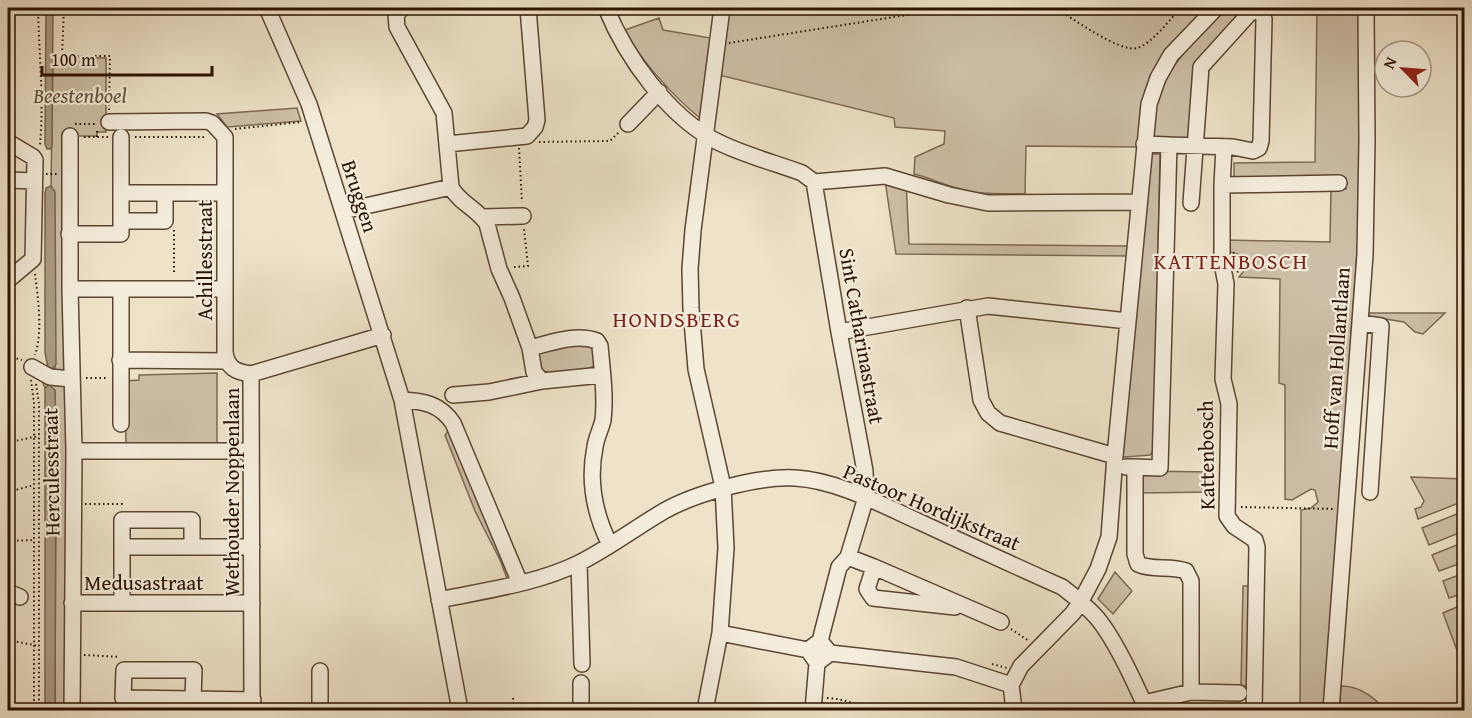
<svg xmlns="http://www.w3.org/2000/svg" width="1472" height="718" font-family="'Gentium Book Plus',serif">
	<rect width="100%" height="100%" fill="#eee3c9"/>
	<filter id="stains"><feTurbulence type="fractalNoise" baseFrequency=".00333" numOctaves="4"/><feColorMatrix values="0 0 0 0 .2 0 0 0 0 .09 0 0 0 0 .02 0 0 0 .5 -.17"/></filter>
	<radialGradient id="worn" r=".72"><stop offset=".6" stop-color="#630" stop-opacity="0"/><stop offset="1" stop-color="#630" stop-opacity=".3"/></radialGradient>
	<path fill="#cdbfa7" stroke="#7c6854" stroke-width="1.5" d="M729,8H1211L1160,66L1138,147L1026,146L1025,194C1007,193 990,195 973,192C953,189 934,179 914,174L915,157L944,144L945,131L895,127L894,118L719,75Z
		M1225,8H1246L1198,62L1189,139H1151C1153,125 1154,110 1158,97C1168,65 1202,32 1225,8Z
		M1317,8H1360L1358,239L1324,710H1300L1301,510L1311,508L1318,502L1315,490L1311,489L1292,500L1285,499V385L1279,383L1280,279L1239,277L1247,267C1245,254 1236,253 1225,251V240L1330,242L1331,189H1346V178H1234V163L1315,162Z
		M659,18L663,30L711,38L700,118C676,99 638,58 625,30Z
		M53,57L106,58V132H97V136H70L67,374L52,369L55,368L51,186Z
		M297,108L301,121L227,127L217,114Z
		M1149,154H1160L1154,450L1150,455L1125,457L1121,456Z
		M885,180L906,181L909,244L1129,246L1128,256L896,254Z
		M1367,313H1445L1423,334L1415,332L1404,322L1367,316Z
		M595,344L596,364C586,373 549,377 539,368L537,356L545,348Z
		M217,373V448H126L125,381L139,380V375Z
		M41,378L67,381L69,710H55L56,432L55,391L47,386L45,388Z
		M451,427L509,570L508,581L500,560L475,511L445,435Z
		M1139,471L1212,472V492L1138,493Z
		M1411,477L1464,479V501L1418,519L1415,509L1421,507L1424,501Z
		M1464,511V531L1429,545L1422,528Z
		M1464,542V562L1439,571L1432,555Z
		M1115,572L1132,591L1113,614L1098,599Z
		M1464,573V593L1449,598L1443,581Z
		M1243,586H1251L1250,686H1241Z
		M1464,604V669L1443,613Z
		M1341,686C1359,686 1374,697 1385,710H1339Z"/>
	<path fill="#ac9c85" stroke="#786550" stroke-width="1.5" d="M46,8H53L52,147L50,149H47L45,144Z
		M51,186L55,192L56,364L52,369L48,367L45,353V193L46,188Z
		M49,385L55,390L56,432L55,710H45V388Z"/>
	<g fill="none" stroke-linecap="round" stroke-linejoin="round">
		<defs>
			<path id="minor" d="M267,8L309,104L402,400L460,710
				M402,8L396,15L397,27L444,113L451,187C459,203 478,209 487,224L499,269L512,298L530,348C550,343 576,333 597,341L600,346C602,369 606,396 603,420C601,429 596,438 595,447C588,481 595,515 610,545
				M606,8C626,57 668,116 716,141C741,154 775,163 802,173L814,182L885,176L949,195L988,203L1139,202
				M109,122L206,121L212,123L225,137V352C227,368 236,372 251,374
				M628,124L659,92
				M70,136V289L74,451L72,710
				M8,142L33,157L35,160L33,259L8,280
				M447,144L527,136L535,127L537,120L528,8
				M1169,145L1233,147L1253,151L1259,148L1261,141L1264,19L1262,13L1258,9L1249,14L1201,67L1191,203
				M1224,148L1222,185L1339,183
				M8,180L34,181
				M814,182L839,332L865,471L866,497L848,557L839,567L820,641
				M1222,185V263L1226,284L1223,379L1229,404L1227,516L1234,526L1255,540L1257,547L1254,710
				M121,193H225
				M343,211L451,187
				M483,217L523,216
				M121,221H165V193
				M69,234H121V137
				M70,289H225
				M967,308L981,400L988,413L1000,423L1115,456
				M1360,323L1381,326L1370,492
				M839,332L988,306L1128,321
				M530,348L534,372L542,381
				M120,360L226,361
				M32,367L50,377L71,379
				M453,395L489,392L542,381L602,375
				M402,400C424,401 440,404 453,423L520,583
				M121,424V290
				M74,451H251
				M1126,467H1135V554L1138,564C1153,571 1170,565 1186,571L1191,581V692
				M1135,467L1160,468L1169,145L1144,144
				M122,547V603
				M192,547H122V520H192V547H252
				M848,557L874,567L1001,622
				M579,563L582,664
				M874,567L867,589L873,598L955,607
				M8,592L20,597
				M439,600C486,590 536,584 579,563C609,548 635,528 664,511C696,493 758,476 795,478C837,480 884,506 922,523C969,545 1015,566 1062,587C1075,597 1087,606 1098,619C1115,640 1136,685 1147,710
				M72,603H252
				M720,633L808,650L817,663L830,653
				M808,650L820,641L830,653L956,667L1011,685L1021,666L1073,613L1081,601L1098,569L1109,537L1115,456L1149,104L1158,78L1171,55L1216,8
				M320,671V710
				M581,683V710
				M1011,685L1014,710
				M193,699L123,698L124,670H194L193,699L253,700
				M1144,703L1191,692L1239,693
				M252,710L251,374L383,335
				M705,710L720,633L726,548L723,487L696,369L691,308L690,269L693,230L722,8
				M813,710L817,663
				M1331,710L1365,255L1367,141L1366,8"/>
		</defs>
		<use href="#minor" stroke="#5c4632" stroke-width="18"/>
		<path stroke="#2b1200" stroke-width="2" stroke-dasharray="1.5 3" stroke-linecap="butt" d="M38,8C39,54 44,99 40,145
			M64,8L62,56H110L109,110
			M1055,8C1071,17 1120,53 1137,48C1152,44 1170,19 1181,8
			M729,43L951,8
			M75,124H96
			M235,129L301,122
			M84,137H108
			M97,137V128
			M135,137H207
			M539,142L610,141L619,132
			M519,148L522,202
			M46,174H58
			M174,230V275
			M1233,253L1241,256L1244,262L1243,268L1236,273
			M514,267L528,266L524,229
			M35,274C38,299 43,331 35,355
			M8,356L22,360
			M86,378H107
			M31,380L34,403V710
			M36,384L39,404V710
			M8,440L15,441L39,436
			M8,492L34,485
			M85,504H122V507
			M1241,507L1334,509
			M8,541L34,540
			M1011,629L1029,641
			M8,640L39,646
			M84,655L120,657
			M992,664L1007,668
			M513,698L515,710
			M827,698C842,699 854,702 866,710
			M643,710L644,709"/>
		<use href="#minor" stroke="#f4eddc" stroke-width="15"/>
	</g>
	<g text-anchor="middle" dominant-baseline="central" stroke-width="4.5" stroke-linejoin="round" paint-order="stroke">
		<g font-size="21" font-style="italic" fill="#644f3a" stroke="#f4eddc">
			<text x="80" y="95">Beestenboel</text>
		</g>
		<g font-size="21" fill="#2b1200" stroke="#f4eddc">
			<text transform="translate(360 196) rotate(72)">Bruggen</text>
			<text transform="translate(204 260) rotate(-90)">Achillesstraat</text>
			<text transform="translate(862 336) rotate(80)">Sint Catharinastraat</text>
			<text transform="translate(1336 358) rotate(-86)">Hoff van Hollantlaan</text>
			<text transform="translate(1206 455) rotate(-91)">Kattenbosch</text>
			<text transform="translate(51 472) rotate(-91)">Herculesstraat</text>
			<text transform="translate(231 492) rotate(-90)">Wethouder Noppenlaan</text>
			<text transform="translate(932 507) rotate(23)">Pastoor Hordijkstraat</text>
			<text x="144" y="582">Medusastraat</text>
		</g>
		<g font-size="22" letter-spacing="1.5" fill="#7a1f14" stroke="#f4eddc">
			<text x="1231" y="261">KATTENBOSCH</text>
			<text x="677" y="319">HONDSBERG</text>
		</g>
	</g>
	<rect width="1472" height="718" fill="none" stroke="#eee3c9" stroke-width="30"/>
	<rect x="9" y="9" width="1454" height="700" fill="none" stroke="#2b1200" stroke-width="3"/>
	<rect x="15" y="15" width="1442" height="688" fill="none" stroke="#2b1200" stroke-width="1.5"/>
	<g transform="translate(1403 69) rotate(295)"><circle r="28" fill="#f4eddc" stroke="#a49584" stroke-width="1.5"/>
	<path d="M0-4.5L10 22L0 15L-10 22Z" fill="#8f2418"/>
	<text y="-9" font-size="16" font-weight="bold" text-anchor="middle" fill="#2b1200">N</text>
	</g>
	<path d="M42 66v9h170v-9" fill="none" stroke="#2b1200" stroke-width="3"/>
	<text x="51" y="66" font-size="18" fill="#2b1200" stroke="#f4eddc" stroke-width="4.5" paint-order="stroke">100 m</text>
	<rect width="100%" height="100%" filter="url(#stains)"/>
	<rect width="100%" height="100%" fill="url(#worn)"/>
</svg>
